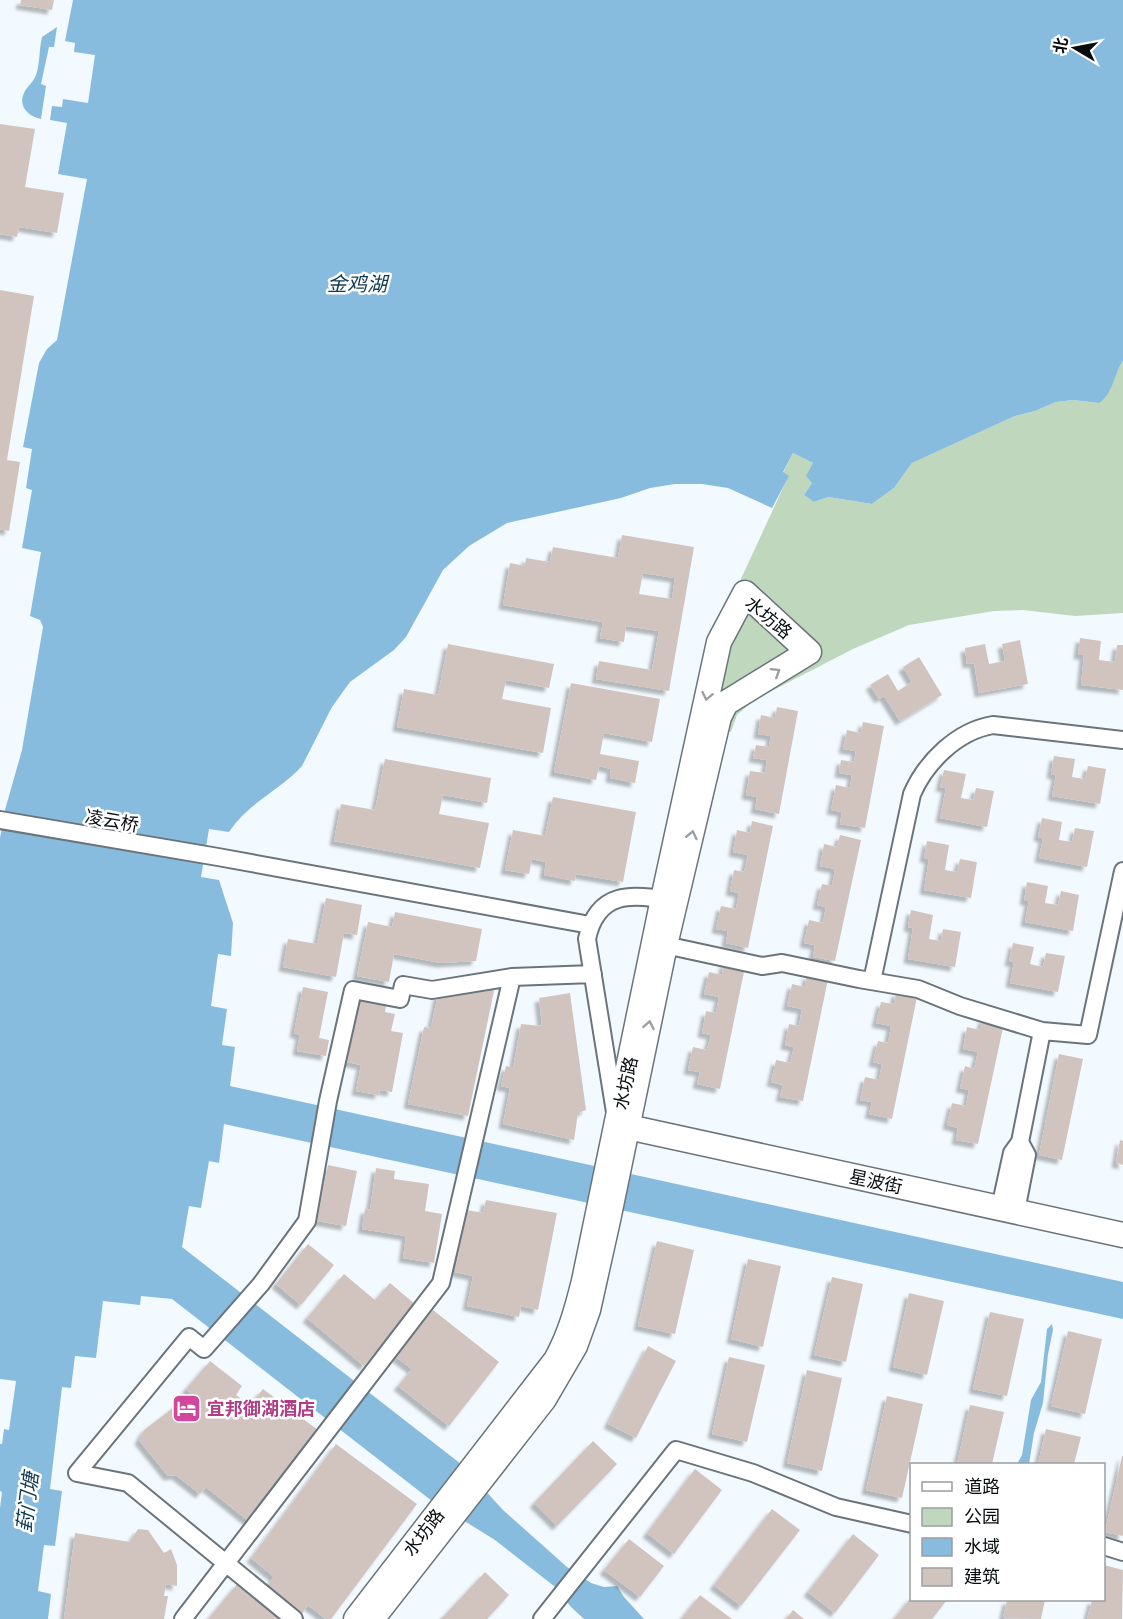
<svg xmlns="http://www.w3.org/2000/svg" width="1123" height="1619" font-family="'Noto Sans','Noto Sans SC',sans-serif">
	<defs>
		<filter id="shadow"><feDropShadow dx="-4.5" dy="4.5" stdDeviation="1.5" flood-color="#0004"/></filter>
	</defs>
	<rect width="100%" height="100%" fill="#f3faff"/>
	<path fill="#bfd8bd" d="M1123,361V613L1075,616L1023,610L994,611L909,625L853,649L754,700L737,715L731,732L694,726L715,635L788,477L783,473L793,453L813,463L812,483L804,495L814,502L828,497L872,504L894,488L912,463L1015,416L1035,411L1056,402L1073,400L1099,403Z"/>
	<path fill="#88bcde" d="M73,0H1123V361C1113,375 1114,393 1099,403L1073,400L1056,402L1035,411L1015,416L912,463L894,488L872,504L828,497L814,502L804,495L812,483L806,476L813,463L793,453L783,472L789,476L772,508L728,488L702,484H675L650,488L621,498L507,523L469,546L443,570L406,637L394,650L350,682L342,693L332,707L302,766C279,791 248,803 229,832L209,829L201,877L219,880L233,923L231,956L218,954L211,1006L227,1009L222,1045L235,1047L230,1086L1123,1282V1319L224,1124L219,1163L209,1161L201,1208L189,1206L182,1247L461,1464L503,1510L567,1567L591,1583L604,1587L617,1586L624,1597L644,1619H584L571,1607L554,1586L495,1540L432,1501L172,1299L141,1296L140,1305L103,1301L96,1358L75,1356L71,1388L62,1387L50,1489L62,1491L55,1546L44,1545L38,1591L51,1594L48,1619H0V1508L2,1492L0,1491V1444H2L4,1429L9,1430L16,1381L0,1379V838L5,810L22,750L43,627L40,620L30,616L41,552L22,548L32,490L26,488L32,449L23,447L39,363L47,349L57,340L87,179L58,174L67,123L50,120L52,106L62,107L63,99L88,103L95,55L74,52L75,43L65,41Z
		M57,27L54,47H49L41,84L46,86L41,119C27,116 17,105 25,91C28,86 34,81 36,75C40,64 39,49 42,37Z
		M1052,1324L1053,1330L1048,1354L1043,1403L1034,1433L1029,1464H1017L1022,1455L1031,1400L1041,1382L1047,1329Z"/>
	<path fill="#d1c4bf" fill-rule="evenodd" filter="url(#shadow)" d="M21,0H54L52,10L20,5Z
		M0,124L35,129L25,187L64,193L57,233L19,227L17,237L0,234Z
		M0,290L34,296L7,460L20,462L9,531L0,529Z
		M622,535L694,547L669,691L596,679L599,661L652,670L659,631L626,626L624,642L600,638L603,622L503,605L510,563L525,566L526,558L550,562L553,547L618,558ZM643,573L675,578L672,599L639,594Z
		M1080,638L1101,641L1099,660L1115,662L1117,645H1123V690L1081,685L1084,655H1078Z
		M1020,640L1028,684L979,693L974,663L967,664L965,648L985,644L989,664L1005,661L1002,644Z
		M448,644L554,664L549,688L506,680L502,699L551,708L543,753L397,727L404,689L438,695Z
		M919,657L942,695L900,721L884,696L879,699L870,685L888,674L898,691L912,682L903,667Z
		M571,683L660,699L652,742L604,733L600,754L639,761L635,783L610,778L611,769L599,766L596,780L554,772Z
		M777,707L798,711L779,814L755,809L757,797L746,795L750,771L765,773L767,760L753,758L756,745L769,747L771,736L758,734L761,715L775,718Z
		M863,722L884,726L865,828L840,824L842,812L831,810L836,785L850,788L852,775L839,773L841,760L854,762L856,751L843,749L847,730L861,733Z
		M1054,756L1075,759L1072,777L1085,779L1088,766L1106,769L1100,804L1052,796L1056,775L1051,774Z
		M385,759L491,778L487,803L443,795L439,814L489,823L480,868L334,841L341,804L375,810Z
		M944,770L966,774L961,798L973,800L976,788L994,791L987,827L940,818L946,788L940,787Z
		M553,797L636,812L623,882L576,874L575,881L544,875L546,862L532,859L529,874L505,870L513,830L545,836Z
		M1042,818L1062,822L1059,840L1072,842L1075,828L1094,831L1087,867L1039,858L1043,838L1038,837Z
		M752,821L773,826L748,948L726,943L728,931L716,929L721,906L736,909L739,893L730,891L734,870L744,872L748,855L733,852L737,830L750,833Z
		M840,835L861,840L835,961L813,957L815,945L804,943L809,920L823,923L826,907L817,905L822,884L832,886L835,869L820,866L824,844L837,847Z
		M927,841L949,845L945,870L957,872L960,859L977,862L971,898L924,890L929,859L924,858Z
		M1027,882L1048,886L1045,903L1058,905L1061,891L1079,895L1073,931L1025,922L1029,901H1024Z
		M326,898L362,905L357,935L344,933L336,977L283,967L288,939L317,944Z
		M911,910L933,915L929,939L941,941L943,929L961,932L955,967L908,959L913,928L908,927Z
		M395,912L482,929L476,961L441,963L394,954L389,982L357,976L368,922L392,927Z
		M1013,943L1034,947L1030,964L1043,967L1046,953L1065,956L1058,992L1010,983L1014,962H1009Z
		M724,963L745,967L720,1089L697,1084L700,1072L688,1070L693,1047L707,1050L711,1035L702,1033L706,1011L716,1013L719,997L704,994L709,972L722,975Z
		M807,975L828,979L803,1101L780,1097L783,1085L771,1082L776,1060L790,1063L794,1047L785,1045L789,1024L799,1026L802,1009L787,1006L792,984L805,987Z
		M303,987L328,992L319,1038L329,1040L326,1056L297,1051L300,1035L294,1033Z
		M489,987L494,991L468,1116L408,1104L424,1027L431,1028L438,994Z
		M357,992L387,998L385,1012L395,1014L391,1031L403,1033L392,1092L380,1090L379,1095L356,1091L361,1065L343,1061Z
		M896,992L917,997L892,1119L869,1114L872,1102L860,1100L865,1077L879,1080L882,1064L873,1062L878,1041L888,1043L891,1026L876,1023L881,1002L894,1004Z
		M570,993L586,1110L578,1113L574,1140L503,1124L510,1088L501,1086L506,1066L513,1068L521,1024L542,1026L539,998Z
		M983,1018L1004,1023L978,1144L956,1140L958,1128L947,1125L952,1103L966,1106L969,1090L960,1088L965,1066L974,1069L978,1052L963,1049L967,1027L980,1030Z
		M1059,1054L1083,1059L1062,1160L1039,1155Z
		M1120,1140L1123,1141V1165L1116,1163Z
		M328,1165L357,1171L346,1226L317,1221Z
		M376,1168L395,1171L394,1179L429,1184L425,1211L442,1214L434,1263L403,1258L406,1236L362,1229L365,1209L370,1210Z
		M486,1200L557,1213L538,1310L521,1306L519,1317L467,1306L473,1276L455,1272L467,1210L483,1213Z
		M657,1241L694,1250L675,1334L638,1326Z
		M308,1244L334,1265L301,1305L276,1284Z
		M748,1259L781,1266L763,1347L731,1339Z
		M344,1274L375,1300L390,1283L415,1304L364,1366L307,1318Z
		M832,1277L863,1284L846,1362L814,1355Z
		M909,1293L944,1301L927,1375L893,1367Z
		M433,1310L499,1362L449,1426L398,1386L412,1369L396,1357Z
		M990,1312L1024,1319L1007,1396L973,1389Z
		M1068,1331L1102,1339L1085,1414L1051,1406Z
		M648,1346L676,1361L636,1438L608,1424Z
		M729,1357L765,1365L747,1442L712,1434Z
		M210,1361L242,1386L236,1395L250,1405L263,1389L326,1436L256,1527L206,1487L200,1494L176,1475L168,1476L139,1440L144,1430L191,1394L186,1389Z
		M807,1370L842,1378L822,1471L787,1463Z
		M887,1396L923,1404L902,1498L866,1490Z
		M970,1405L1004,1412L992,1464H957Z
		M1046,1429L1081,1437L1074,1464H1038Z
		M593,1441L617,1464L557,1526L534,1503Z
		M336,1444L417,1504L331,1619H326L308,1605L298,1619H208L238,1583L257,1599L274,1577L251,1558Z
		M1122,1456H1123V1536L1105,1532Z
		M695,1469L722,1490L674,1554L647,1533Z
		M772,1509L800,1530L741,1606L714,1585Z
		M138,1529L148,1530L164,1553L171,1549L177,1565V1586L166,1584L164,1596H168L164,1619H64L75,1533L130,1542Z
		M853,1534L879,1555L835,1613L808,1592Z
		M629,1539L664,1566L640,1597L604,1570Z
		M1104,1565L1123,1570L1122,1619H1087L1092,1600H1104Z
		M485,1572L509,1595L487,1619H441Z
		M700,1595L732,1619H681Z
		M912,1596V1600H947L932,1619H894Z
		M1007,1600H1045L1041,1619L1003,1618Z
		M793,1610L804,1619H786Z"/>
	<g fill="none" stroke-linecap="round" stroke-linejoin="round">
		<defs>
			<path id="street" d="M0,820L218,857L590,925
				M665,945L762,966L782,963L859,979L918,989L960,1006L1042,1031L1020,1142
				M872,981L912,794C926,762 957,731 993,725L1123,740
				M1042,1031L1088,1035L1123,871
				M615,1112L587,939C597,891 632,893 671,901
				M1000,1208L1012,1153L1020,1142L1027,1155L1016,1211
				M1104,1546L1123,1552
				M183,1619L441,1283L512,977L593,974
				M294,1619L128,1483L77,1473L189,1337L204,1349L261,1284L307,1221L328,1101L353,990L400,999L403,985L432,990L512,977
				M542,1619L676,1450L753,1473L836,1507L912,1524"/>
			<path id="secondary" d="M628,1127L1123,1235
				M356,1619L556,1360C570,1335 577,1309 584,1281L663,899L719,642L745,593L809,652L726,703L719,717L665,945L608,1220L588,1310L575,1346L544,1399L372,1619"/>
		</defs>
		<use href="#street" stroke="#6a747b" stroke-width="20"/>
		<use href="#secondary" stroke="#6a747b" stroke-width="27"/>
		<use href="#street" stroke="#fff" stroke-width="16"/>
		<use href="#secondary" stroke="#fff" stroke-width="24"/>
	</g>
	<defs><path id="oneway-chevron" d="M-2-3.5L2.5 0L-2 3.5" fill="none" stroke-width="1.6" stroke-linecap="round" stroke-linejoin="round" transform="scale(1.5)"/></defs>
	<g stroke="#9c9e9f">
		<use href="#oneway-chevron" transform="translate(776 672) rotate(-32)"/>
		<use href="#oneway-chevron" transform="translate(707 696) rotate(102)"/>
		<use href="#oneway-chevron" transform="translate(692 835) rotate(-77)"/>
		<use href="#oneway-chevron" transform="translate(649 1025) rotate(-79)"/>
	</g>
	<defs>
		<symbol id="hotel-square" viewBox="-11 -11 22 22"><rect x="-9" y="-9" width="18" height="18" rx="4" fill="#d1479c" stroke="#fff"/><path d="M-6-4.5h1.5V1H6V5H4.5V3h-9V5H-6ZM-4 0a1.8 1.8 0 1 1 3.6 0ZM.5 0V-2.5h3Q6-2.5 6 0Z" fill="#fff"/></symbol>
	</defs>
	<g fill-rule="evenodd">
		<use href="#hotel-square" x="170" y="1392" width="33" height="33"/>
	</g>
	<g text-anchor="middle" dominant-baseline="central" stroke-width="5" stroke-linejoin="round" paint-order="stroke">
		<g font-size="18" fill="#080c0e" stroke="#fff">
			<text transform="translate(769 617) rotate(40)">水坊路</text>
			<text transform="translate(112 820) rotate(10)">凌云桥</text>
			<text transform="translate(625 1083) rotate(-78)">水坊路</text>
			<text transform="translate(876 1181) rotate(12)">星波街</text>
			<text transform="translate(423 1532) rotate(-52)">水坊路</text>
		</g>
		<g font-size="18" font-weight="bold" fill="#b23c85" stroke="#fff" text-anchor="start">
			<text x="207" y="1408">宜邦御湖酒店</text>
		</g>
		<g font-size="20" font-style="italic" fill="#0f3951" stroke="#fff">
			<text x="357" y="283">金鸡湖</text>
			<text transform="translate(27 1502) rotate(-83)">葑门塘</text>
		</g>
	</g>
	<rect x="910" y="1463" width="195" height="138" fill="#ffffff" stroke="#9c9e9f" stroke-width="1.5"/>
	<rect x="922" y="1482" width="30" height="9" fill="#ffffff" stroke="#9c9e9f" stroke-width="1.5"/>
	<text x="964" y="1493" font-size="18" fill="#080c0e">道路</text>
	<rect x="922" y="1508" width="30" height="18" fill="#bfd8bd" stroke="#9c9e9f" stroke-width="1.5"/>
	<text x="964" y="1523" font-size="18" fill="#080c0e">公园</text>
	<rect x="922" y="1538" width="30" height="18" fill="#88bcde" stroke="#9c9e9f" stroke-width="1.5"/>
	<text x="964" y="1553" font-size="18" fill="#080c0e">水域</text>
	<rect x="922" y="1568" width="30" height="18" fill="#d1c4bf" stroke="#9c9e9f" stroke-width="1.5"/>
	<text x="964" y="1583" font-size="18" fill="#080c0e">建筑</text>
	<g transform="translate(1075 48) rotate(280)" stroke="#ffffff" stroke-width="4.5" paint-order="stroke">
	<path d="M0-4.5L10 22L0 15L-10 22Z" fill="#080c0e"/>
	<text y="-9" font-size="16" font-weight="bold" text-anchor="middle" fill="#080c0e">北</text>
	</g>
</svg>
